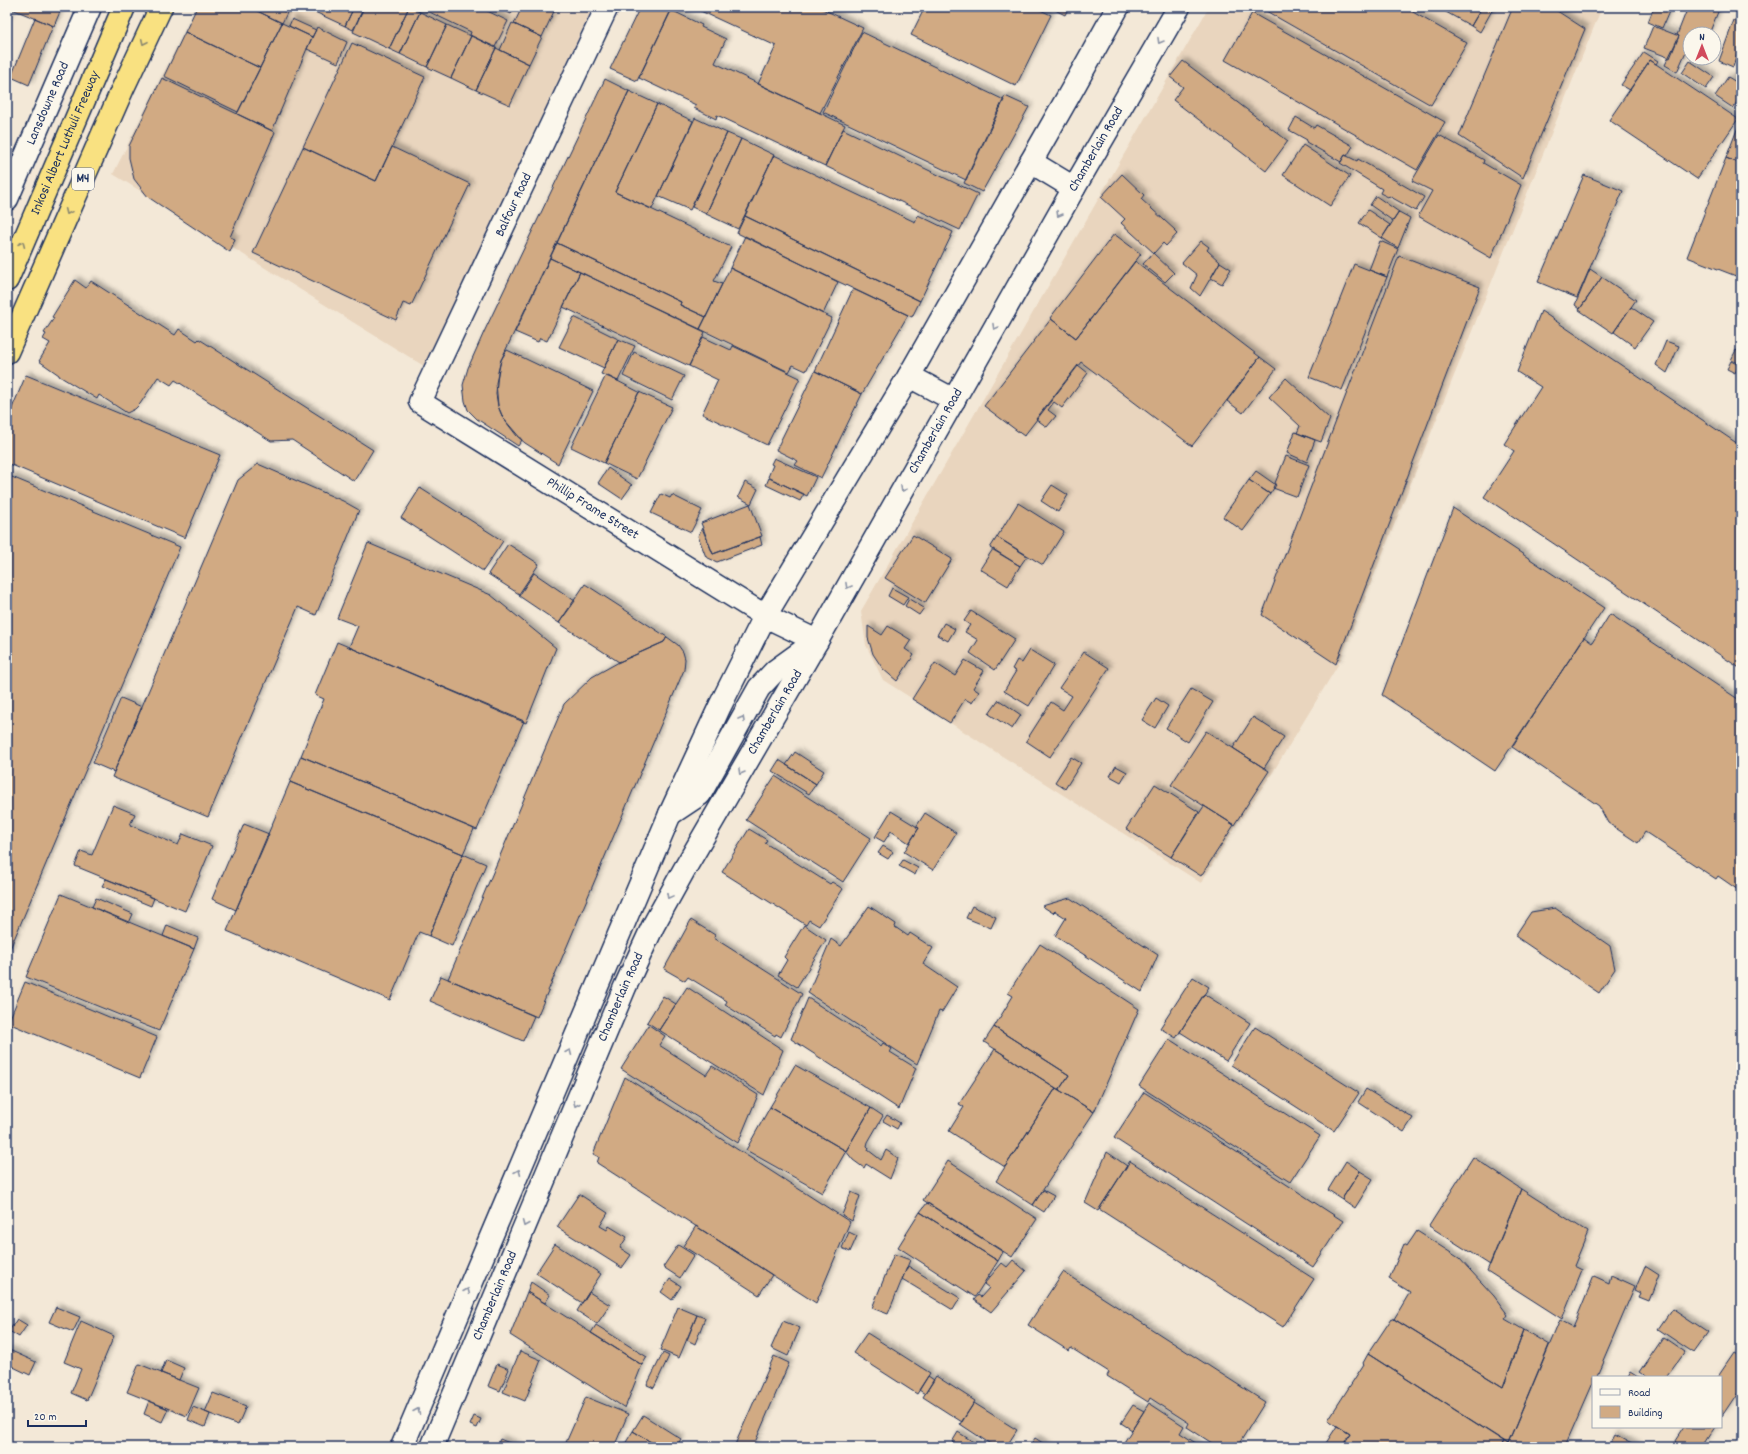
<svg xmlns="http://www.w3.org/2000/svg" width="1748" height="1454" font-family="Dekko,sans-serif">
	<defs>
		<filter id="shadow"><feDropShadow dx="3.5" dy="-3.5" stdDeviation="2" flood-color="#0004"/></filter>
	</defs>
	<rect width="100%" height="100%" fill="#f3e8d7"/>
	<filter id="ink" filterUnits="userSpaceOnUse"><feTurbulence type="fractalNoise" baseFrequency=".025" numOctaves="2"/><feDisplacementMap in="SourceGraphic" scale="8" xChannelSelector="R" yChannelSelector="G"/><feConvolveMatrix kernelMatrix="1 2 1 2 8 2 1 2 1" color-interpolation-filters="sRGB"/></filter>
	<g filter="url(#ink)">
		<path fill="#e9d5be" d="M197,7H593L424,366L113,174Z
			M1209,7H1602L1338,665L1273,772L1237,824L1201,883L883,680L866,645L861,611Z"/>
		<path fill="#d1aa83" stroke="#1b2f5e" filter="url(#shadow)" d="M7,7L12,9L7,22Z
			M7,7H62L54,26Z
			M197,7H249L282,23L260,68L185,32Z
			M249,7H276L287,13L282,23Z
			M304,7H354L345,26Z
			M354,7H364L353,30L345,26Z
			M364,7H409L389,49L353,32Z
			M409,7L420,12L400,54L389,49Z
			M419,7H479L508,21L495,47L470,35L471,32Z
			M497,7H515L511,14Z
			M522,7H556L542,37L514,24Z
			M640,7H673L637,81L610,69Z
			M692,7H818L863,28L820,113L758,84L776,46Z
			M925,7H1034L1051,15L1016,86L911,35Z
			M1049,7H1069L1065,15Z
			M1259,7H1404L1467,43L1431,105Z
			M1437,7H1482L1471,26Z
			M1482,7H1494L1480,32L1471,26Z
			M1513,7H1551L1585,29L1523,178L1459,136Z
			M1654,7H1671L1662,28L1648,22Z
			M1688,7H1720L1709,34H1690V48L1688,47L1677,72L1665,65L1679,36L1677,35Z
			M671,10L702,25L701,27L726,39L715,63L845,125L825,166L717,115L716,119L694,108L696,105L639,78Z
			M420,12L447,25L427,67L400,54Z
			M1252,13L1445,122L1417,170L1225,60Z
			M35,18L53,26L29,85L11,77Z
			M292,19L316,30L312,37L289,26Z
			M1734,20L1741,23V43L1733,67L1719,61Z
			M282,23L312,37L272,131L237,114Z
			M512,23L542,37L529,64L500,50Z
			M447,25L471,36L451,78L427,67Z
			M1653,26L1679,36L1670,58L1644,48Z
			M317,27L347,42L338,63L307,49Z
			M185,32L260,68L238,112L164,76Z
			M862,32L1004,100L966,180L823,112Z
			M471,36L496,48L476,90L451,78Z
			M352,43L425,77L376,181L303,147Z
			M496,48L529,64L510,105L476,90Z
			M1644,52L1658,61L1656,64L1650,60L1630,90L1621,85Z
			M1650,60L1738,119L1697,179L1609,120Z
			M1183,61L1288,141L1266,171L1173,100L1183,87L1170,77Z
			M1690,61L1714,77L1706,89L1682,73Z
			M1741,65V85L1735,81Z
			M1728,77L1741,85V96L1733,108L1715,96Z
			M162,78L275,132L230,237L235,239L230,252L148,197L134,179L129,158V146Z
			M605,79L629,91L501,360L498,372L496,394L498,406L503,418L522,440L518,446L477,419L468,410L465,401L463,385L468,368L484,332Z
			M629,91L657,104L615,192L731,247L714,281L722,284L706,317L680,305L681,302L557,243Z
			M1005,96L1029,107L982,192L964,183Z
			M657,104L693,121L652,209L615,192Z
			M1296,117L1314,128L1316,125L1353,146L1347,156L1345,155L1341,162L1306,142L1307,140L1289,130Z
			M695,118L727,133L690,210L658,196Z
			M1741,119V164L1726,158Z
			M843,129L978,194L960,230L825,166Z
			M727,133L741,139L706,214L692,207Z
			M1439,135L1484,160L1483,163L1521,185L1491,258L1418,216L1432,191L1412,181Z
			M741,139L774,155L738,229L706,214Z
			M1303,145L1350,176L1330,206L1283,175Z
			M303,147L376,181L392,147L470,184L460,205L459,204L411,306L403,303L396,320L253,253Z
			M774,155L915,222L918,215L953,232L920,301L745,216Z
			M1345,155L1357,161L1358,159L1424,197L1416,211L1389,196L1388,197L1380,193L1382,189L1340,163Z
			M1726,158L1741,164V278L1687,257Z
			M1122,174L1144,195L1141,199L1175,230L1174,231L1177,234L1166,246L1163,243L1154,253L1121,223L1125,219L1101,197Z
			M1584,175L1623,191L1577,298L1538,282Z
			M1376,196L1399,212L1393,221L1370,205Z
			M1368,210L1390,225L1382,238L1359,223Z
			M1399,212L1410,218L1398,248L1382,238Z
			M745,216L920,301L912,317L737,233Z
			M1114,234L1141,254L1076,338L1050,318Z
			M745,236L838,282L823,314L730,268Z
			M1201,241L1209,247L1207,250L1220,262L1200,296L1191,288L1197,275L1182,263Z
			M1380,241L1398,249L1387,277L1369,270Z
			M557,243L681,302L680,305L706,317L700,329L550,258Z
			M1153,253L1174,273L1165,282L1143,264Z
			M1399,256L1480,287L1336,664L1262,615Z
			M550,258L580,272L547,341L540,338L538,342L515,332Z
			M1135,261L1260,357L1192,446L1081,362L1024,436L984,406L1051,319L1076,338Z
			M1220,262L1231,269L1222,284L1211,278Z
			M1354,264L1387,277L1342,390L1309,377Z
			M730,268L832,318L806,371L793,365L789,372L700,329Z
			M1590,269L1602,277L1580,309L1575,305Z
			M580,272L705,332L689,366L563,307Z
			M1602,277L1636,300L1613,333L1579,310Z
			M75,280L86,288L91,281L175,335L179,329L197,341L199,339L373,450L354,481L292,440L271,441L175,380L171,385L158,377L140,404L135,409L127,413L99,395L97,399L59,376V375L39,361L50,343L43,339L46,334L44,333L54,318L52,317Z
			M853,289L908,315L862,394L815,371Z
			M1631,307L1653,322L1635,347L1614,332Z
			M1541,311L1741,446V669L1484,497L1514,451L1504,444L1541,387L1517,372Z
			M574,317L618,339L604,368L559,347Z
			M703,337L731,350L733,346L800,378L767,445L702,414L718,380L689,366Z
			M618,339L635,346L618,381L601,374Z
			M1666,341L1679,346L1667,373L1656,365Z
			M507,350L593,391L558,464L525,443L517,436L503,418L498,406L496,383L501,360Z
			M1736,350L1741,353V364L1731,360Z
			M634,352L684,376L672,400L623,376Z
			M1260,357L1276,369L1243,413L1227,401Z
			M1731,361L1739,365L1735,373L1727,369Z
			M1078,365L1088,373L1062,408L1054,402L1048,410L1056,416L1047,427L1036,419Z
			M815,371L862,394L821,478L795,465L798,461L776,450Z
			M26,375L220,455L185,538L7,463V420Z
			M606,375L639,392L604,463L571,447Z
			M1286,378L1330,419L1321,442L1297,433L1300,426L1269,397Z
			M639,392L672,407L637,479L604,463Z
			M1295,432L1315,440L1307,462L1287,453Z
			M1286,456L1309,465L1297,497L1273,488Z
			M774,458L816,477L807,496L768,477L773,465L771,464Z
			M258,464L343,501L359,510L316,615L298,607L208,817L112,777L238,480Z
			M608,468L632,485L622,499L598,483Z
			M1256,471L1276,485L1270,494L1249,480Z
			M7,475L180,547L7,956Z
			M769,478L804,494L800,501L766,485Z
			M1249,480L1270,494L1243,531L1223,517Z
			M745,482L758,489L751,504L738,497Z
			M1052,485L1068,495L1058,512L1041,501Z
			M420,488L503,541L483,571L401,518Z
			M661,494L670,498L672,495L702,510L691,532L651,513Z
			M1018,503L1064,532L1043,565L997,537Z
			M750,504L762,536L713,554L701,523Z
			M1453,508L1604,608L1495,771L1382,695Z
			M702,528L713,554L760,537L762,545L717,562L706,557L698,536Z
			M913,535L952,559L925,603L885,578Z
			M997,537L1027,556L1020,566L990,548Z
			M368,543L491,595L556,648L526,723L349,647L358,626L337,618Z
			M508,544L539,564L519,594L488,574Z
			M993,549L1020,566L1008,586L980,569Z
			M534,573L575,601L559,623L519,596Z
			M585,584L667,637L664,642L619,662L559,623Z
			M892,588L908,597L903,605L888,596Z
			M909,599L924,608L919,615L905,606Z
			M971,611L1015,639L995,670L970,653L978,640L965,632L970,625L964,621Z
			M1610,614L1741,701V892L1718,876L1716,879L1645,832L1638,843L1608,823L1599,806L1512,747L1584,637L1592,643Z
			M944,623L955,629L948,641L937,635Z
			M868,626L882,635L888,626L911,640L905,649L914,655L897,681L883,669L873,654L868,638Z
			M667,637L678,645L683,652L685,659L684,670L537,1017L448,979L564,704L592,677L619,662L664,642Z
			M337,642L524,721L477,830L301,756L324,699L315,695Z
			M1030,650L1054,665L1029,706L1004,691L1016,671L1012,669L1017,660L1022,663Z
			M1084,652L1109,668L1050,757L1026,741L1051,702L1063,710L1072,696L1059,688Z
			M965,660L984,671L973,688L979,692L972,703L965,699L950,723L912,699L935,663L955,676Z
			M1191,689L1213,702L1188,742L1166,728Z
			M121,698L142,707L114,772L93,763Z
			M1156,698L1168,706L1155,728L1142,720Z
			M999,700L1021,715L1012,729L989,714Z
			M1253,717L1284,737L1264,768L1233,748Z
			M1206,731L1269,771L1234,825L1171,785Z
			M795,752L824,771L816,784L786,765Z
			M301,756L474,829L463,854L290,782Z
			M1071,757L1081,763L1065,789L1055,782Z
			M779,760L816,784L809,794L772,771Z
			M1116,766L1127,772L1121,782L1110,776Z
			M775,776L871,838L843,882L746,820Z
			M290,782L463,854L429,936L419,932L390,1000L227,931Z
			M1155,784L1199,812L1171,857L1126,829Z
			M113,805L135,814L130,825L178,845L183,834L212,846L185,911L75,866L81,851L92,855Z
			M1204,806L1234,825L1201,876L1171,857Z
			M891,811L919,828L909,843L891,831L884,842L875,837Z
			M925,813L956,833L933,870L904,852L919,828L916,827Z
			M244,824L269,834L236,910L212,899Z
			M749,829L767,840L765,843L830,884L832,882L843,889L819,926L809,920L806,925L722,872Z
			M883,846L893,852L888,859L878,853Z
			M463,854L486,864L452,946L429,936Z
			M903,860L918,868L915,875L899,866Z
			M106,879L154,898L151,906L102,886Z
			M61,894L194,949L159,1031L26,977Z
			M96,898L133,914L129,923L92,907Z
			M1070,898L1158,955L1142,992L1055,936L1066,918L1055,911L1053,913L1042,906Z
			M869,906L896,924L895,927L908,936L910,933L933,948L923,964L957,987L942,1012L939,1011L917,1064L808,993L831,939L841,946Z
			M972,906L996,917L991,928L966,918Z
			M1555,908L1610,946L1615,969L1599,993L1515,936L1531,912Z
			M691,920L715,935L714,938L802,994L781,1037L776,1034L775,1036L725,1005L727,1001L688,977L685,981L664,969Z
			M167,925L198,938L194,949L163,936Z
			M804,925L826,940L797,987L778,975L787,960L784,957Z
			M1040,944L1139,1009L1094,1112L1059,1090L1069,1075L994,1027L1013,996L1008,993Z
			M441,976L534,1016L523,1041L430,1001Z
			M1193,977L1209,987L1176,1038L1160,1028Z
			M25,982L157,1037L140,1078L8,1023Z
			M687,987L783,1050L764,1095L659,1030Z
			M1204,994L1250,1023L1226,1061L1180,1032Z
			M663,996L676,1004L659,1030L647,1022Z
			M808,998L881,1046L883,1043L892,1049L890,1052L916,1068L899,1109L791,1039Z
			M649,1025L665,1036L659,1045L706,1075L712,1066L758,1095L738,1143L621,1069Z
			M994,1027L1069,1075L1059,1090L984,1042Z
			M1255,1027L1359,1093L1334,1131L1231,1065Z
			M1169,1039L1320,1136L1290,1182L1139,1086Z
			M995,1049L1056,1088L1005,1167L949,1131L964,1107L959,1104Z
			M795,1065L871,1108L846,1151L770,1107Z
			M625,1077L850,1222L816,1303L597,1163L599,1157L593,1154Z
			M1056,1088L1094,1112L1033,1205L996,1181Z
			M1366,1089L1413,1118L1404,1132L1358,1102Z
			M1144,1092L1343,1221L1313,1267L1114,1138Z
			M770,1107L846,1151L822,1193L746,1150Z
			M871,1108L883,1116L868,1142L867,1146L869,1148L868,1150L881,1160L886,1150L898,1158L890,1179L866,1164L864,1168L853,1160L846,1151Z
			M887,1115L900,1123L897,1129L883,1121Z
			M1107,1152L1127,1166L1098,1211L1085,1203Z
			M1473,1157L1521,1189L1490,1265L1429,1226Z
			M948,1161L1037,1219L1012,1257L923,1200Z
			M1130,1161L1314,1279L1283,1327L1099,1209Z
			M1346,1161L1360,1171L1342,1199L1328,1190Z
			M1360,1171L1373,1179L1355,1208L1342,1199Z
			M1521,1189L1588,1232L1574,1266L1582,1270L1562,1319L1487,1271Z
			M1043,1190L1054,1196L1044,1212L1033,1205Z
			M851,1192L860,1196L852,1221L842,1215Z
			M579,1194L608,1213L600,1226L607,1230L609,1226L627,1237L620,1248L631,1255L622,1268L557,1227Z
			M927,1203L1003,1252L998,1261L920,1212Z
			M920,1212L998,1261L975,1297L898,1247Z
			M696,1226L772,1275L759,1295L683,1246Z
			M1417,1231L1459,1258L1494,1296L1508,1315L1505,1319L1524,1330L1503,1387L1394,1319L1410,1292L1389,1279L1404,1244L1407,1246Z
			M849,1232L857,1236L850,1252L842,1248Z
			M555,1244L601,1274L582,1303L536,1273Z
			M678,1245L694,1255L680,1278L663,1267Z
			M894,1254L910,1260L888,1314L872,1308Z
			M1013,1260L1026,1271L991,1312L974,1300L978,1295L981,1297L989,1288L984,1284L1002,1263L1007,1267Z
			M908,1266L960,1298L953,1310L902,1279Z
			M1645,1266L1659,1275L1649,1301L1639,1297L1641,1293L1635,1290Z
			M1063,1272L1265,1402L1237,1447H1218L1187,1427L1189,1423L1150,1398L1148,1402L1107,1376L1109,1372L1071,1348L1069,1351L1028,1325Z
			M1611,1275L1635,1286L1596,1377H1593V1383L1565,1447H1501L1504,1441L1508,1444L1560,1320L1573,1327L1594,1276L1609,1283Z
			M670,1279L681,1286L672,1300L661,1292Z
			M531,1282L550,1295L545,1303L527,1292Z
			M527,1292L642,1365L625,1408L510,1335Z
			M589,1292L610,1305L597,1324L577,1311Z
			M56,1307L80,1317L73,1332L49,1322Z
			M678,1307L697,1315L679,1358L660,1350Z
			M1672,1309L1708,1333L1694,1353L1658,1329Z
			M697,1315L705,1318L695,1344L687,1340Z
			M1392,1318L1503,1387L1524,1330L1549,1345L1508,1444L1368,1354Z
			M17,1319L27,1325L19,1337L9,1331Z
			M81,1321L114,1336L87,1400L71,1393L81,1369L64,1362Z
			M783,1321L800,1328L788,1356L771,1348Z
			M596,1325L647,1357L642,1365L591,1333Z
			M867,1333L930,1373L917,1394L853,1353Z
			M1663,1337L1685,1352L1667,1377H1646L1639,1372Z
			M7,1349L36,1362L30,1375L7,1364Z
			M520,1351L541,1360L525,1401L503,1392Z
			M1734,1352L1741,1356V1387L1721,1417V1377H1717Z
			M663,1353L669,1356L654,1388L647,1385Z
			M1368,1354L1504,1441L1501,1447H1342L1350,1434L1328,1420L1364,1364L1363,1363Z
			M774,1356L789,1363L753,1447H734Z
			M166,1360L184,1368L179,1380L161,1373Z
			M139,1364L199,1388L187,1416L127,1392Z
			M497,1364L509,1369L500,1391L488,1386Z
			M1630,1372L1638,1377H1627Z
			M928,1376L934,1380L925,1394L919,1390Z
			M936,1376L975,1401L962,1422L923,1397Z
			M213,1393L246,1406L238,1425L205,1412Z
			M586,1397L628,1414L614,1447H564Z
			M149,1401L168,1409L162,1422L144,1414Z
			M974,1403L1017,1430L1006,1447H995L960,1424Z
			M1149,1403L1184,1426L1180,1433L1202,1447H1121Z
			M1133,1405L1144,1411L1132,1430L1121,1423Z
			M193,1407L210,1414L205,1427L188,1420Z
			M643,1415L681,1439L676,1447H659L633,1431Z
			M474,1416L481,1419L477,1428L470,1425Z
			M1337,1426L1350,1434L1342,1447H1332L1326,1443Z
			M1684,1427H1715L1702,1447H1671Z
			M633,1431L659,1447H623Z
			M958,1432L981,1447H954L956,1444L952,1442Z
			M1615,1434L1639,1447H1608Z
			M1035,1438L1049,1447H1029Z
			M500,1439L519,1447H496Z"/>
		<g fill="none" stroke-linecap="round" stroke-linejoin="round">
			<defs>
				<g id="minor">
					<path id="s1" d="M607,7L420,402L765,616L817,641"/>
					<path d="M1031,162L1074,188"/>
					<path id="s2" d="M7,199L90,7"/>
					<path d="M909,376L954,400"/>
					<path d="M670,814L700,794L759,688L775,671L811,645"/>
					<path d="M402,1447L670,814L720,706L765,616L909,376L1073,88L1118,7"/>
					<path id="s3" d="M432,1447L625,987L653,926L684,870L817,641L1074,188L1179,7"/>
				</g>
				<g id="highway">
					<path id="s4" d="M7,280L124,7"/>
					<path d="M7,352L123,88L161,7"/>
				</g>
			</defs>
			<use href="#minor" stroke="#1b2f5e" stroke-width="25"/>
			<use href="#highway" stroke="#1b2f5e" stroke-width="25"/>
			<use href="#minor" stroke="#fbf7ec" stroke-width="22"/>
			<use href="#highway" stroke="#f9e181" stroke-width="22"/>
		</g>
		<defs><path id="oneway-chevron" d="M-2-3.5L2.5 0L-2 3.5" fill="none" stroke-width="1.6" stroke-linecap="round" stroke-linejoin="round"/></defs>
		<g stroke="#8b93a5">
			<use href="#oneway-chevron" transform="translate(1160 41) rotate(120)"/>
			<use href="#oneway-chevron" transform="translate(1059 214) rotate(120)"/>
			<use href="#oneway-chevron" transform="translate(995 327) rotate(120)"/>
			<use href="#oneway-chevron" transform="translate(903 489) rotate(120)"/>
			<use href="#oneway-chevron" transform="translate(848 586) rotate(119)"/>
			<use href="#oneway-chevron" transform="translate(742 719) rotate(-61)"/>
			<use href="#oneway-chevron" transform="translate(741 772) rotate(120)"/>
			<use href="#oneway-chevron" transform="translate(669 896) rotate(118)"/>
			<use href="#oneway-chevron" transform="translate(569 1052) rotate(-67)"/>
			<use href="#oneway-chevron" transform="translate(576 1104) rotate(113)"/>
			<use href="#oneway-chevron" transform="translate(518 1172) rotate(-67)"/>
			<use href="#oneway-chevron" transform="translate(525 1224) rotate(113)"/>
			<use href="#oneway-chevron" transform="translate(467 1291) rotate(-67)"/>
			<use href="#oneway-chevron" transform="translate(417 1411) rotate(-67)"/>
		</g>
		<g stroke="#8a8870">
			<use href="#oneway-chevron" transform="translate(144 42) rotate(115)"/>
			<use href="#oneway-chevron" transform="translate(68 212) rotate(114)"/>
			<use href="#oneway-chevron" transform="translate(22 244) rotate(-67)"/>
		</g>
	</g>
	<g text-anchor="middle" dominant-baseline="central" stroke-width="3" stroke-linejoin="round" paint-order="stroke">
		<rect fill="#fbf7ec" stroke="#5e6b89" stroke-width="1" x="72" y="168" width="22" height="22" rx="3"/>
		<g font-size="13" font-weight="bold" fill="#1b2f5e">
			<text x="83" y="179">M4</text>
		</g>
		<g font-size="14" fill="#1b2f5e" stroke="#fbf7ec">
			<text stroke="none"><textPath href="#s2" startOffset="104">Lansdowne Road</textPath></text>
			<text stroke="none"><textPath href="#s4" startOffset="149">Inkosi Albert Luthuli Freeway</textPath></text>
			<text stroke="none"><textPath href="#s3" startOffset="1460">Chamberlain Road</textPath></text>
			<text transform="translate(514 205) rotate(-65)">Balfour Road</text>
			<text stroke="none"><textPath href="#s3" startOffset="1136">Chamberlain Road</textPath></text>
			<text stroke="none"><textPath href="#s1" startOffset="640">Phillip Frame Street</textPath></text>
			<text stroke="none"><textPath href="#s3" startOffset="812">Chamberlain Road</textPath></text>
			<text stroke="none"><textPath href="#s3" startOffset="488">Chamberlain Road</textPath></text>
			<text stroke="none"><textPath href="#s3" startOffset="164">Chamberlain Road</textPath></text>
		</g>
	</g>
	<rect width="1748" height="1454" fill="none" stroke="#fbf7ec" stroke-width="24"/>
	<rect x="12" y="12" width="1724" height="1430" fill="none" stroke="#1b2f5e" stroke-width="1.5" filter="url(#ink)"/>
	<rect x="1592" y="1376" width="130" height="52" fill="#fbf7ec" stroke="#a1a7b3"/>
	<rect x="1600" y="1389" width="20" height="6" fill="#fbf7ec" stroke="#a1a7b3"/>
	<text x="1628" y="1396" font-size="12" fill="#1b2f5e">Road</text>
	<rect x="1600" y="1406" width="20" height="12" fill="#d1aa83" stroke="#a1a7b3"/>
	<text x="1628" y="1416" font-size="12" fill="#1b2f5e">Building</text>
	<g transform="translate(1702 46)"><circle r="19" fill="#fbf7ec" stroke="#a1a7b3"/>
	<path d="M0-3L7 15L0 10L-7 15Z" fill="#d1495b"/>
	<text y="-6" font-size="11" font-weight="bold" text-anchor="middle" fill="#1b2f5e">N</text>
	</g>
	<path d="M28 1420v6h58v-6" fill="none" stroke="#1b2f5e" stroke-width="2"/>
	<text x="34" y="1420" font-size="12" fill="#1b2f5e" stroke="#fbf7ec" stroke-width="3" paint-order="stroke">20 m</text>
</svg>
